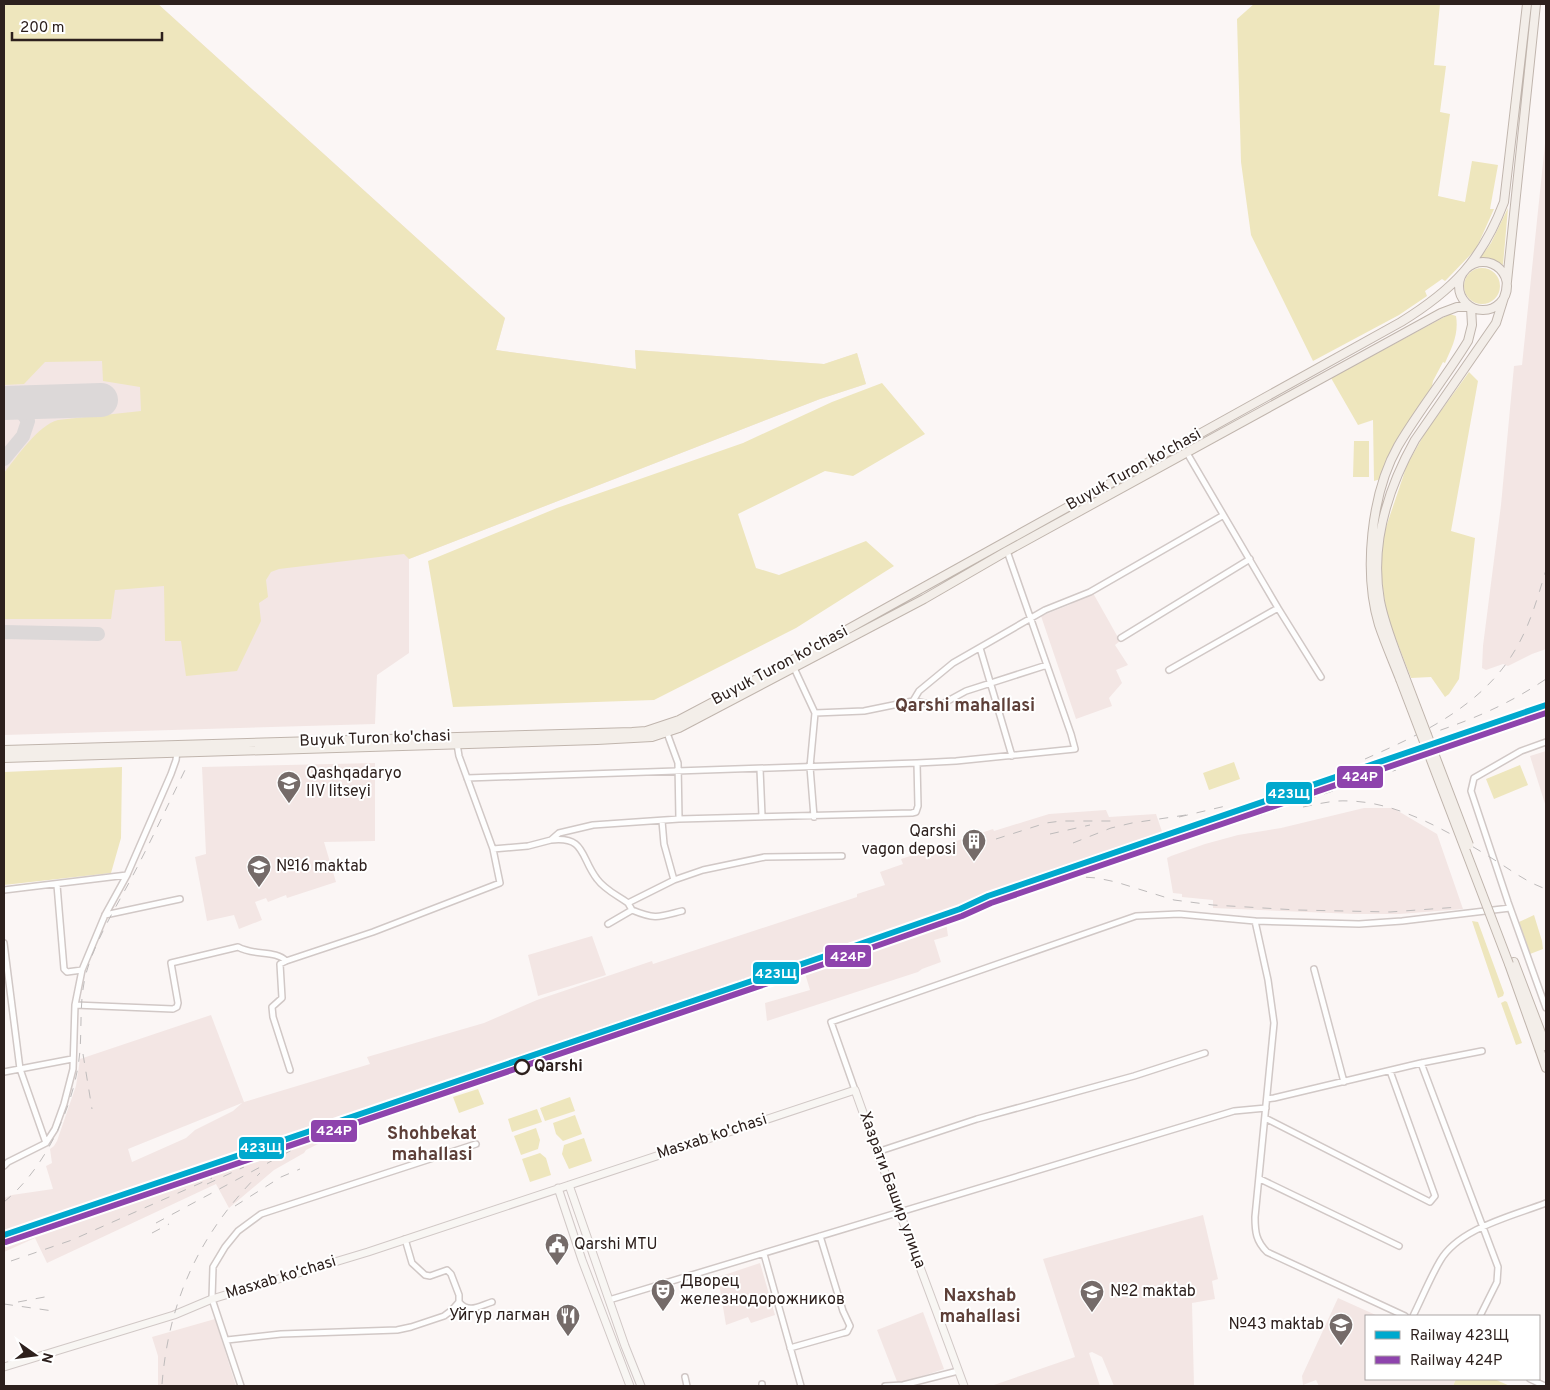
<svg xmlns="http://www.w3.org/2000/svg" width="1550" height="1390" font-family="Overpass,sans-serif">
	<rect width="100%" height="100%" fill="#fbf6f5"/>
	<path fill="#f3e6e4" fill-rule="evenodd" d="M4,4H158L505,318L496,350L636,369L635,350L824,364L857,353L866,384L820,399L409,559V653L377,675L375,724L4,735Z
		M1546,134V649L1532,654L1508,666L1503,664L1486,670L1482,668L1483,646L1501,505L1514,366L1522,365Z
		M1093,593L1120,641L1115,645L1128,665L1116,670L1122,683L1109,698L1112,706L1076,719L1041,616L1069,605Z
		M1546,751V807L1530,756Z
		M375,763V841L324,842L336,882L287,898L286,895L268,902L266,898L255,902L262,920L239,929L234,915L207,921L195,857L206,854L202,767Z
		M1364,808H1393L1437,834L1463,909L1399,914H1355L1213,908V900L1182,897V894L1173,893L1167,858L1171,856L1205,844L1238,835L1281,828Z
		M1106,810L1109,817L1156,814L1167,846L1093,868L946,922L948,936L934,940L941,962L922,969L918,972L767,1021L765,1003L810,990L804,970L839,959L837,953L417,1095L420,1104L350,1128L306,1150L304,1153L274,1170L229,1208L216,1184L47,1263L35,1238L4,1252V1198L12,1195L53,1189L46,1166L52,1163L50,1149L54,1146L57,1141L76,1086L80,1059L211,1015L244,1102L370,1064L367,1057L484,1023L537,1000L652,961L653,964L857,897V894L885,885L880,872L903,864L901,859L993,829L994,831L1049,814ZM242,1103L233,1111L195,1130L186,1138L132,1162L128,1149Z
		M592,936L606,975L538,996L528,955Z
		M1203,1215L1218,1279L1212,1281L1215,1299L1192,1303L1194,1386H1114L1102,1357L1092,1352L1089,1353L1100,1386H991L1075,1357L1043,1259Z
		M760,1263L775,1315L751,1323L748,1317L726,1325L718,1277Z
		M1338,1298L1378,1316H1366V1379H1456L1453,1386H1319L1316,1380L1303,1385L1302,1376Z
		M923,1312L944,1369L898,1384L877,1330Z
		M215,1319L236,1386H158V1356L152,1337Z"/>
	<path fill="#eee6bd" d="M4,4H158L505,318L496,350L636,369L635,350L824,364L857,353L866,384L820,399L409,559L404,554L279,569L271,572L266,580L268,597L259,603L261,621L237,671L186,676L181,641H165L164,586L115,590L111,619H4V473C17,457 38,425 58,420L141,411L140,387L103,381L102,361L45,362L24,384L4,385Z
		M1254,4H1440L1434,65L1446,66L1440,112L1450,114L1438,196L1465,202L1472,161L1498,165L1490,209H1494L1476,249L1448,278L1445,281L1442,279L1425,291L1427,296L1399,315L1313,361L1251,235L1241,162L1237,19Z
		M1508,208L1503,265L1494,261L1480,258L1491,243Z
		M1464 286a18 18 0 1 1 36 0a18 18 0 1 1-36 0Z
		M1450,314L1456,316C1459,334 1452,347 1445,363L1443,362L1433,381L1432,386L1395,442L1381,479L1374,481L1373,420L1358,425L1331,378Z
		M1469,372L1478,381L1451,531L1475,538L1459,679L1449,694L1445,697L1431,677L1411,678L1387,616L1381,575L1383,536L1407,465L1425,433Z
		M882,383L925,434L853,476L825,471L738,514L756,568L779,575L866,541L894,566L796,628L654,700L453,707L428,561L557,508L743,443L832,402Z
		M1354,441H1369V477H1353Z
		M1234,762L1240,779L1209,790L1203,773Z
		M1520,765L1528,785L1494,799L1486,779Z
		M122,767L121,838L111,873L4,885V772Z
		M1534,915L1542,941L1543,949L1530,954L1519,922Z
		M1472,921L1478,922L1504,993L1503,996L1498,998Z
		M1505,1001L1507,1002L1522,1043L1516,1045L1501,1003Z
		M478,1089L484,1104L459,1113L453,1097Z
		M570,1097L575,1111L545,1121L540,1108Z
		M537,1109L542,1122L512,1132L508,1119Z
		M575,1115L582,1134L563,1141L556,1134L553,1123Z
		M536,1128L540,1140L538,1149L521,1155L514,1136Z
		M584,1138L592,1161L569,1169L562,1154L564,1145Z
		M540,1153L546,1158L551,1175L530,1182L522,1159Z
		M1456,1379H1494L1510,1386H1453Z"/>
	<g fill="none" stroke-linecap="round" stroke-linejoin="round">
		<path stroke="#dcd8d8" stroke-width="14" d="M4,459L23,436L28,421L20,410L7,403
			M4,632L98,634"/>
		<path stroke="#dcd8d8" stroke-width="34" d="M4,403L101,400"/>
		<defs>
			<path id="street" d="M1187,453L1278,608L1321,677
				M1121,638L1250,559
				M980,648L1012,756
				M794,668L815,713L810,767L814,817
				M1169,670L1278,608
				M913,701L919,691L953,663L1045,610L1090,592L1222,516
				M815,713L864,711L913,701L936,705L944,703L966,691L1047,665
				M667,733L678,763L679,819
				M1546,742L1521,751L1474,778L1471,791L1508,902L1546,1008
				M760,769L762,816
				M467,778L917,763L956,761L1075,749L1071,734L1007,551
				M662,821L664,844L674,880
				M551,840C586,836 580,857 597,879C605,890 617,895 628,903
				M493,849L528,846L551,840L559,833L593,825L679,819L912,813L916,812L918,806L917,763
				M57,885L64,969L67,972L82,970
				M4,890L127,875
				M632,910C656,920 659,917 682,911
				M105,915L180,899
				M1255,921L1268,980L1274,1023L1255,1217C1255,1232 1256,1241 1267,1252L1405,1316
				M608,924L632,910L628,903L674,880L703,870L765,857L842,856
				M4,943L20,1069L46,1143
				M1314,969L1344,1082
				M75,1005L173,1009L177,1007L178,1003L171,963L238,947C254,956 276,950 286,961
				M1421,1063L1498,1267L1497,1282L1480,1316
				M290,1070L273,1017L272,1007L282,998L280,964L286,961L373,932L500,883L493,849L459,756L457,744
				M4,1072L72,1059
				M855,1090L831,1022L1136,916L1179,914L1255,921L1359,924L1402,921L1510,908
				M1267,1099L1274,1098L1421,1063L1482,1051
				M1265,1118L1430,1202L1435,1196L1390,1071
				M877,1152L977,1119L1134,1076L1205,1053
				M4,1166L8,1162L46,1143L55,1129L64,1104L73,1069L75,1005L82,970L105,915L127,875L171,774L176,760L177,751
				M1260,1179L1399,1246
				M764,1254L801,1386
				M609,1300L1234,1111L1266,1108
				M459,1302C469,1314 479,1306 492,1302
				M1413,1316C1422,1298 1430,1278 1440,1261C1459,1228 1513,1216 1546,1203
				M227,1340L281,1334L397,1330L411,1327L444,1316L452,1310L459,1302V1295L451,1274L447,1270L430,1276L425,1275L412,1263L405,1239
				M790,1348L843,1333L847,1332L850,1326L843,1311L820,1236
				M685,1377L687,1386
				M1530,1379L1545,1386
				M762,1384V1386
				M241,1386L212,1299L213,1267L225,1247L238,1231L261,1214L476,1144
				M885,1386L903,1385L958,1371"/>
			<path id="secondary" d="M569,1185L625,1346L641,1386
				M558,1188L582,1260L630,1386
				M4,1367L174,1315L212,1299L368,1252L855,1090C890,1189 928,1287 964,1386"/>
			<path id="primary" d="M1459 286a24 24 0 1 1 48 0a24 24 0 1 1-48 0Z
				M1405,677C1396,652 1385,627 1380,601C1370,545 1388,488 1415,440L1496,323L1506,291L1536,4
				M4,750L632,732L646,731L679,720L787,663L1401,322C1453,290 1482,260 1504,202L1527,4
				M4,758L597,740L652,737L679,728L924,599L1007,551L1441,313L1457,307H1471L1472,325L1468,341C1446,377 1419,410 1398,446C1371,494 1363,572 1379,625C1385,643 1393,661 1400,679
				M1514,962L1546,1046
				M1509,964L1546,1068"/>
		</defs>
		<use href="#street" stroke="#d1c8c6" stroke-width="8"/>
		<use href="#secondary" stroke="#d1c8c6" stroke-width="9"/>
		<use href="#primary" stroke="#c0b5ad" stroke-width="10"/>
		<use href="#street" stroke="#fefefe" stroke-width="5"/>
		<use href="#secondary" stroke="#f8f6f3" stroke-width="7"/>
		<use href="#primary" stroke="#f3eee9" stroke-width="8"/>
		<path stroke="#bebbbb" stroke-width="1" stroke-dasharray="9 9" stroke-linecap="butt" d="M1423,736C1469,721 1506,706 1546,679
			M1365,759C1424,733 1486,704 1518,645C1531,622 1538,596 1546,570
			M1303,807C1318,804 1333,800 1349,801C1399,802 1451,833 1493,859C1511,870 1526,882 1546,889
			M1179,817L1230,805
			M1050,834L1090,825
			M996,839L1046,823L1061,821H1113
			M1073,843L1111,828L1132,823L1186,815
			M1068,876L1097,878L1116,882L1174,900L1213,905L1297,910L1390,912L1459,907
			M981,902L1038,882L1183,840L1261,815L1396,770
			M682,1015L948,922L989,901
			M83,1054L92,1109
			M207,1184L244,1167
			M4,1202C46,1168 76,1103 80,1050C82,1022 79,994 88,967C98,936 116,907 131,879C150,843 167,807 185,770
			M235,1206L281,1177L300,1169
			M156,1223L292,1150
			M4,1231L988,896
			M152,1233L169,1224
			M4,1244L216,1170L331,1132L394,1104
			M11,1261L72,1240L212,1178
			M18,1302L50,1296
			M4,1304L53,1311
			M162,1384C169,1299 200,1233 260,1173"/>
		<defs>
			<path id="primary-bridge" d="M1405,677L1469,845
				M1400,679L1509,964"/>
		</defs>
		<use href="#primary-bridge" stroke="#c0b5ad" stroke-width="10" stroke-linecap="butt"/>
		<use href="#primary-bridge" stroke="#f3eee9" stroke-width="8"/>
		<defs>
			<path id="rail-1" d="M4,1235L837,952L960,909L988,896L1546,705"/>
			<path id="rail-2" d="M6,1242L839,959L962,916L991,903L1546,713"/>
		</defs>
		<use href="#rail-1" stroke="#fff" stroke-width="10"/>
		<use href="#rail-2" stroke="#fff" stroke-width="10"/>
		<use href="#rail-1" stroke="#00a9ce" stroke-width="6"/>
		<use href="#rail-2" stroke="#8e44ad" stroke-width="6"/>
	</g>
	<defs>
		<symbol id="university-pin" viewBox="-11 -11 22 30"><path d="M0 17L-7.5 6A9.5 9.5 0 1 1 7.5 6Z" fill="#756b69" stroke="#fff"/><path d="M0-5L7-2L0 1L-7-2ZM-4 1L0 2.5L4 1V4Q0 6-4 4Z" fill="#fff"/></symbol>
		<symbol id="building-pin" viewBox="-11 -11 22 30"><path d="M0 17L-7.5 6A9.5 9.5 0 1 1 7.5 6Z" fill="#756b69" stroke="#fff"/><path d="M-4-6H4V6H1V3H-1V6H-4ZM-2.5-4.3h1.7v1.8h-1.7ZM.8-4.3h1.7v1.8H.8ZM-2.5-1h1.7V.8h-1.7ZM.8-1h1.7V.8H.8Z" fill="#fff"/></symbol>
		<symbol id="school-pin" viewBox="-11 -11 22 30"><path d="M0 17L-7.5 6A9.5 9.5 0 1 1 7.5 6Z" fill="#756b69" stroke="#fff"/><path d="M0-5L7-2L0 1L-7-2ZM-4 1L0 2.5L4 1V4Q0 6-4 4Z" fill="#fff"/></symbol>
		<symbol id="civic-pin" viewBox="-11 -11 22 30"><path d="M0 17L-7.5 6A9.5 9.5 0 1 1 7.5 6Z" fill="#756b69" stroke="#fff"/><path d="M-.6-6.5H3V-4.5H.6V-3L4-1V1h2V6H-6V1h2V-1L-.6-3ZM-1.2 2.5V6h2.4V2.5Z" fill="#fff"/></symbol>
		<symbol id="theatre-pin" viewBox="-11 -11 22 30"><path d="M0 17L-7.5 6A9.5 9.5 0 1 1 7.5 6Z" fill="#756b69" stroke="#fff"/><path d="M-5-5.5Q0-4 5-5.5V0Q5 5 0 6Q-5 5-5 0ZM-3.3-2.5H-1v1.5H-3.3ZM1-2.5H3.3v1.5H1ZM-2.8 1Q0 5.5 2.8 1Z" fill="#fff"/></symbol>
		<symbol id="restaurant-pin" viewBox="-11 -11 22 30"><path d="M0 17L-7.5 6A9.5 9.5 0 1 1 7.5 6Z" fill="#756b69" stroke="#fff"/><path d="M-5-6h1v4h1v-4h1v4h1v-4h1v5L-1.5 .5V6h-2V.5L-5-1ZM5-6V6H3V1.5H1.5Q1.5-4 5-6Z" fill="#fff"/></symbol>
	</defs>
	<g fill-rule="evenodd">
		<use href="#university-pin" x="275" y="769" width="28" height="38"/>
		<use href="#building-pin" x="960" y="827" width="28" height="38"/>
		<use href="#school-pin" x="245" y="853" width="28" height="38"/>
		<use href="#civic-pin" x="543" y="1231" width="28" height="38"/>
		<use href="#theatre-pin" x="649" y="1277" width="28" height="38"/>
		<use href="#school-pin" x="1078" y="1278" width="28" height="38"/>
		<use href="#restaurant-pin" x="554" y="1302" width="28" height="38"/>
		<use href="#school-pin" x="1327" y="1311" width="28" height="38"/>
	</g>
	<circle fill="#fff" stroke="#2d201d" stroke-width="2.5" cx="522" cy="1067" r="7"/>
	<g text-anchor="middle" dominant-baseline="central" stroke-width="4" stroke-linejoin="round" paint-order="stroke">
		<g font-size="16" fill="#2d201d" stroke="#fff">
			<text transform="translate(1134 470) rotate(-29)">Buyuk Turon ko'chasi</text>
			<text transform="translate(780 666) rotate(-28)">Buyuk Turon ko'chasi</text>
			<text transform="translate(375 739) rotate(-2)">Buyuk Turon ko'chasi</text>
			<text transform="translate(712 1137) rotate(-18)">Masxab ko'chasi</text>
			<text transform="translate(892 1190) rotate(70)">Хазрати Башир улица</text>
			<text transform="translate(281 1278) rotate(-17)">Masxab ko'chasi</text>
		</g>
		<g font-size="16" fill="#2d201d" stroke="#fff" text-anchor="start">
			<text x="306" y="774">Qashqadaryo<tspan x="306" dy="18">IIV litseyi</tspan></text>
			<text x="956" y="832" text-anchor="end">Qarshi<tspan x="956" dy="18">vagon deposi</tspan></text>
			<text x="276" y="867">№16 maktab</text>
			<text x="574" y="1245">Qarshi MTU</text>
			<text x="680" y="1282">Дворец<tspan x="680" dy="18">железнодорожников</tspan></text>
			<text x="1110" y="1292">№2 maktab</text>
			<text x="550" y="1316" text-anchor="end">Уйгур лагман</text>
			<text x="1324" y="1325" text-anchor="end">№43 maktab</text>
		</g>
		<g font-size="16" font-weight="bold" fill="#2d201d" stroke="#fff" text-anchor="start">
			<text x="534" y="1067">Qarshi</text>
		</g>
		<g font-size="18" font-weight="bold" fill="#5d3f38" stroke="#fff">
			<text x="965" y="706">Qarshi mahallasi</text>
			<text x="432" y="1134">Shohbekat<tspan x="432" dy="21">mahallasi</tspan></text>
			<text x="980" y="1296">Naxshab<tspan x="980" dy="21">mahallasi</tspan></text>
		</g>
	</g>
	<g stroke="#fff" stroke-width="2">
		<rect x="1336" y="765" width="48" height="24" rx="5" fill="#8e44ad"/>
		<rect x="1265" y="781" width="48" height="24" rx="5" fill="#00a9ce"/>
		<rect x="824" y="944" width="48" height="24" rx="5" fill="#8e44ad"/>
		<rect x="752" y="961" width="48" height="24" rx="5" fill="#00a9ce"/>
		<rect x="310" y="1119" width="48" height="24" rx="5" fill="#8e44ad"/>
		<rect x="238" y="1136" width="47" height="24" rx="5" fill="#00a9ce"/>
	</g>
	<g font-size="14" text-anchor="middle" font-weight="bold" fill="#fff">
		<text x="1360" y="781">424Р</text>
		<text x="1289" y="798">423Щ</text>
		<text x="848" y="961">424Р</text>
		<text x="776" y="978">423Щ</text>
		<text x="334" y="1135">424Р</text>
		<text x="261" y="1152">423Щ</text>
	</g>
	<rect width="1550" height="1390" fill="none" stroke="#2d201d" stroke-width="10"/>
	<rect x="1365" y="1315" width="175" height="65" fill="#ffffff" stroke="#aba6a5"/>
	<rect x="1375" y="1331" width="25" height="8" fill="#00a9ce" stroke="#aba6a5"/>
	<text x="1410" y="1340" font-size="15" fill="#2d201d">Railway 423Щ</text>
	<rect x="1375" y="1356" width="25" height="8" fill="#8e44ad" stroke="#aba6a5"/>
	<text x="1410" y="1365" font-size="15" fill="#2d201d">Railway 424Р</text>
	<g transform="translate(35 1355) rotate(104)" stroke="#ffffff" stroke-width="4" paint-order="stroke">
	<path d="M0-4L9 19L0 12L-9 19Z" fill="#2d201d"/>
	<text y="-8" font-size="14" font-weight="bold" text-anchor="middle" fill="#2d201d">N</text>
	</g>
	<path d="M12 32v8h150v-8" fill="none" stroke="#2d201d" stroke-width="2.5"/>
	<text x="20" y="32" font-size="15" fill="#2d201d" stroke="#ffffff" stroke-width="4" paint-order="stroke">200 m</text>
</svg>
